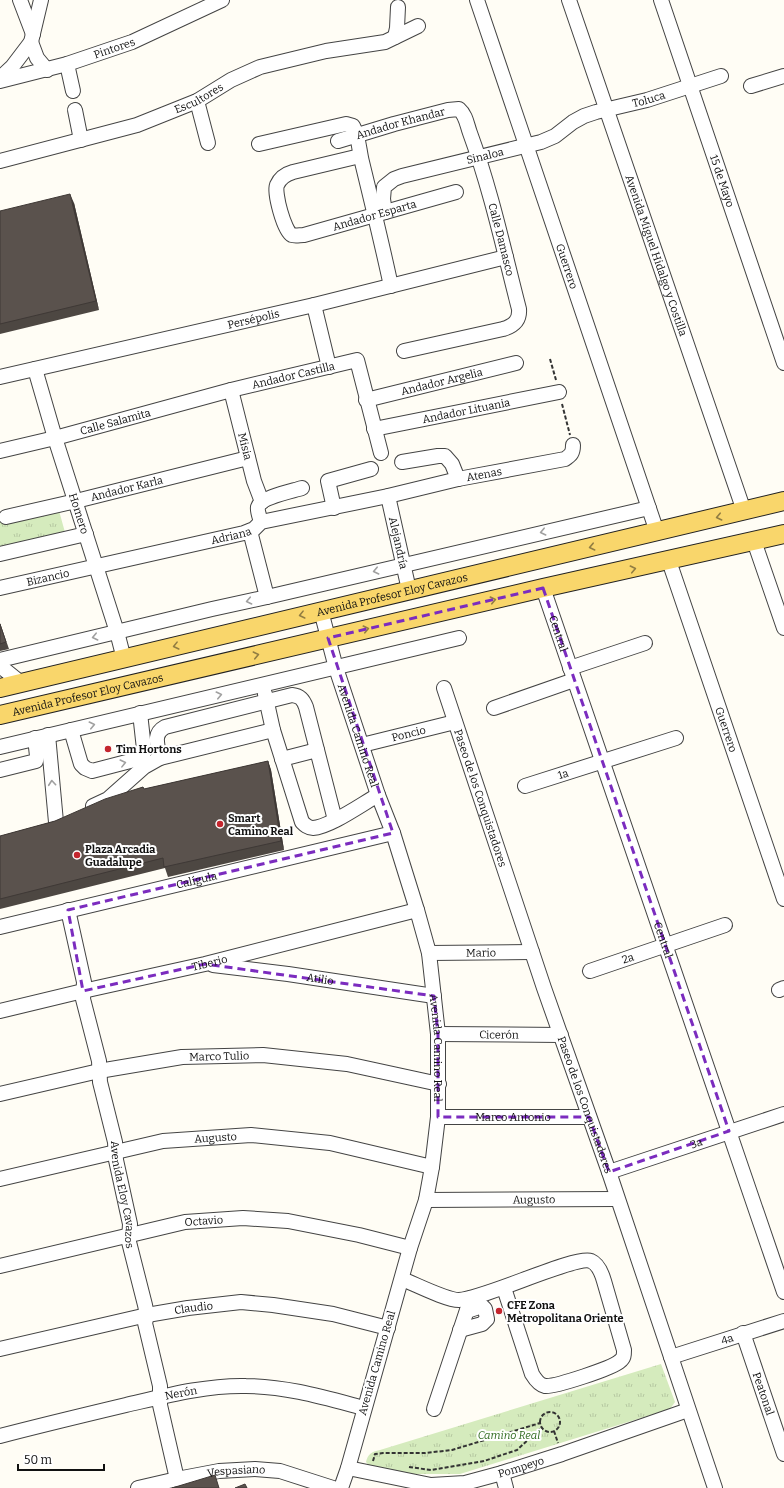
<svg xmlns="http://www.w3.org/2000/svg" width="784" height="1488" font-family="Bitter,serif">
	<defs>
		<pattern id="grass-tufts" width="24" height="20" patternUnits="userSpaceOnUse"><rect width="24" height="20" fill="#d5ebbd"/><path d="M3 7l-1-3M5 7V3M7 7l1-3M15 17l-1-3M17 17v-4M19 17l1-3" fill="none" stroke="#b6c8a1"/></pattern>
	</defs>
	<rect width="100%" height="100%" fill="#fffdf5"/>
	<path fill="url(#grass-tufts)" d="M58,507L66,536L0,553V522Z
		M661,1364L675,1402L670,1409L460,1474H413L370,1467L366,1462C368,1454 371,1452 380,1450Z"/>
	<g fill="none" stroke-linecap="round" stroke-linejoin="round">
		<defs>
			<g id="minor">
				<path d="M20,0L33,34"/>
				<path id="s1" d="M477,0L657,532"/>
				<path id="s2" d="M569,0L744,511"/>
				<path id="s3" d="M661,0L784,363"/>
				<path d="M395,37L397,28L398,7"/>
				<path d="M31,42L37,58L47,70"/>
				<path d="M67,64L73,91"/>
				<path d="M0,78L12,67L31,42L41,0"/>
				<path id="s4" d="M0,81L67,64L132,42L222,0"/>
				<path d="M751,86L784,76"/>
				<path d="M197,101L208,143"/>
				<path d="M75,110L81,140"/>
				<path id="s5" d="M338,141L394,124L448,110L459,109C466,115 467,125 470,133C491,190 504,251 519,309C520,321 513,326 503,329L404,351"/>
				<path d="M259,144L346,124L353,126C359,137 359,150 362,162C372,203 382,244 391,286"/>
				<path id="s6" d="M360,156L293,172C286,174 280,178 277,185C274,193 284,231 292,235C295,236 300,235 304,235L456,192"/>
				<path id="s7" d="M0,161L137,125L197,101L231,80L260,67L326,51L385,42L418,26"/>
				<path id="s8" d="M385,212L383,199L384,187L394,179L402,176L541,142L555,136L573,122L584,116L596,112L647,100L721,76"/>
				<path d="M314,305L329,367"/>
				<path id="s9" d="M35,369L55,438L117,632L124,659"/>
				<path id="s10" d="M0,377L314,305L506,257"/>
				<path id="s11" d="M231,390L254,481L262,502"/>
				<path id="s12" d="M366,400L516,363"/>
				<path id="s13" d="M374,429L559,392"/>
				<path id="s14" d="M0,451L55,438L231,390L357,360L381,453"/>
				<path d="M402,462L438,456H445L452,464L458,479"/>
				<path id="s15" d="M388,496L409,590"/>
				<path d="M334,508L328,481L371,469"/>
				<path id="s16" d="M6,517L76,501L248,458"/>
				<path d="M261,522C260,518 257,511 258,507C261,497 293,491 302,488"/>
				<path d="M250,531L267,597"/>
				<path d="M754,541L784,628"/>
				<path d="M0,554L86,534"/>
				<path id="s17" d="M669,561L784,899"/>
				<path id="s18" d="M0,588L244,533L254,529L261,522L388,496L458,479L565,459C571,455 573,453 573,445"/>
				<path id="s19" d="M543,588L784,1292"/>
				<path id="s20" d="M321,611L336,668L378,795L393,833L417,910L429,953L438,1034V1117L432,1167L426,1200L410,1248L348,1468L341,1488"/>
				<path d="M0,660L212,609L267,597L649,508"/>
				<path d="M0,666L21,683"/>
				<path d="M570,668L645,643"/>
				<path id="s21" d="M444,688L544,988L609,1172L715,1488"/>
				<path d="M265,694L273,730L302,822C305,825 308,828 313,828C330,827 362,804 378,795"/>
				<path d="M494,708L574,680"/>
				<path d="M71,730L81,764L85,768L92,771L138,759L143,755L144,749L140,713"/>
				<path d="M48,735L56,822"/>
				<path id="s22" d="M362,745L455,722"/>
				<path d="M0,747L459,638"/>
				<path d="M160,758C158,746 152,734 165,727L292,695C300,696 303,699 306,707L335,820"/>
				<path d="M282,759L317,750"/>
				<path d="M0,770L36,761L37,756L35,738"/>
				<path id="s23" d="M525,786L676,738"/>
				<path d="M93,806L108,799L144,767L160,758L273,730"/>
				<path id="s24" d="M68,910L84,982L83,999L99,1061L100,1082L115,1142L116,1160L130,1224L129,1242L145,1305L147,1315L145,1323L160,1386V1405L177,1479"/>
				<path id="s25" d="M0,927L393,833"/>
				<path id="s26" d="M429,953L532,952"/>
				<path id="s27" d="M213,965L288,974L434,996"/>
				<path id="s28" d="M590,971L725,925"/>
				<path d="M779,990L784,988"/>
				<path id="s29" d="M0,1011L83,991L205,964L417,910"/>
				<path id="s30" d="M438,1034L561,1035"/>
				<path id="s31" d="M0,1094L99,1071L182,1057L263,1055L347,1064L439,1084"/>
				<path id="s32" d="M438,1117H589"/>
				<path id="s33" d="M609,1172L784,1114"/>
				<path id="s34" d="M0,1179L163,1141L251,1135L330,1143L432,1167"/>
				<path id="s35" d="M426,1200L617,1199"/>
				<path id="s36" d="M0,1266L185,1222L243,1218L288,1221L359,1235L410,1248"/>
				<path d="M402,1279C415,1284 446,1300 459,1300C487,1298 575,1255 591,1261C598,1264 602,1274 604,1281L624,1350C624,1355 624,1358 620,1361C613,1368 555,1387 545,1386C539,1385 535,1379 532,1374L504,1288"/>
				<path d="M460,1330L482,1324L487,1319L485,1309L482,1306L467,1311"/>
				<path id="s37" d="M743,1333L784,1454"/>
				<path id="s38" d="M0,1349L147,1315L188,1308L241,1302L273,1305L333,1314L388,1328"/>
				<path id="s39" d="M671,1357L784,1321"/>
				<path d="M434,1409L471,1298"/>
				<path id="s40" d="M0,1436C42,1425 84,1415 126,1405C165,1396 206,1385 246,1386C286,1386 326,1398 364,1408"/>
				<path id="s41" d="M348,1468L431,1485L465,1483L502,1473L562,1454L688,1410"/>
				<path d="M502,1473L506,1488"/>
				<path id="s42" d="M138,1488L177,1479L219,1471L255,1469L280,1471L333,1488"/>
			</g>
			<g id="major">
				<path id="s43" d="M0,688L784,501"/>
				<path id="s44" d="M0,715L543,588L784,534"/>
			</g>
		</defs>
		<use href="#minor" stroke="#444" stroke-width="16"/>
		<use href="#major" stroke="#222" stroke-width="20"/>
		<path stroke="#333" stroke-width="2" stroke-dasharray="4 2" stroke-linecap="butt" d="M550,359L556,380
			M562,404L570,435
			M540 1422a10 10 0 1 1 20 0a10 10 0 1 1-20 0Z
			M554,1431L558,1443
			M373,1461L375,1454L383,1453H425L452,1450L540,1423
			M409,1467L431,1470L484,1461L517,1450L542,1427"/>
		<use href="#minor" stroke="#fff" stroke-width="14"/>
		<use href="#major" stroke="#f9d66b" stroke-width="18"/>
	</g>
	<path fill="#4d4742" d="M74,203L99,310L0,334V211Z
		M0,623L9,649L0,651Z
		M268,761L271,770L284,850L168,877L165,868L0,909V836L55,821L143,787L144,789Z"/>
	<path fill="#3f3936" d="M70,194L74,203L99,310L96,301Z
		M268,761L271,770L284,850L281,841Z"/>
	<path fill="#5a524d" stroke="#3f3936" d="M70,194L96,301L0,324V211Z
		M0,624L6,642L0,644Z
		M268,761L281,841L164,867L163,858L0,899V836L55,821L105,799L143,787L144,789Z
		M215,1475L219,1488H172Z
		M245,1484L247,1488H235Z"/>
	<defs><path id="oneway-chevron" d="M-2-3.5L2.5 0L-2 3.5" fill="none" stroke-width="1.6" stroke-linecap="round" stroke-linejoin="round"/></defs>
	<g stroke="#917d42">
		<use href="#oneway-chevron" transform="translate(719 517) rotate(167)"/>
		<use href="#oneway-chevron" transform="translate(592 547) rotate(167)"/>
		<use href="#oneway-chevron" transform="translate(633 569) rotate(-12)"/>
		<use href="#oneway-chevron" transform="translate(493 600) rotate(-13)"/>
		<use href="#oneway-chevron" transform="translate(302 615) rotate(166)"/>
		<use href="#oneway-chevron" transform="translate(366 629) rotate(-13)"/>
		<use href="#oneway-chevron" transform="translate(176 646) rotate(166)"/>
		<use href="#oneway-chevron" transform="translate(256 655) rotate(-13)"/>
	</g>
	<g stroke="#a0a0a0">
		<use href="#oneway-chevron" transform="translate(543 532) rotate(167)"/>
		<use href="#oneway-chevron" transform="translate(376 571) rotate(167)"/>
		<use href="#oneway-chevron" transform="translate(249 601) rotate(168)"/>
		<use href="#oneway-chevron" transform="translate(95 637) rotate(167)"/>
		<use href="#oneway-chevron" transform="translate(219 695) rotate(-13)"/>
		<use href="#oneway-chevron" transform="translate(92 725) rotate(-13)"/>
		<use href="#oneway-chevron" transform="translate(123 763) rotate(-14)"/>
		<use href="#oneway-chevron" transform="translate(52 783) rotate(-95)"/>
	</g>
	<path fill="none" stroke="#7b2cbf" stroke-width="3" stroke-dasharray="8 5" stroke-linejoin="round" d="M543,588L729,1131L609,1172L589,1117H438V1034L434,996L205,964L83,991L68,910L393,833L328,638Z"/>
	<g fill="#c4262e" stroke="#fff" stroke-width="1.5">
		<circle cx="108" cy="749" r="4"/>
		<circle cx="220" cy="824" r="4"/>
		<circle cx="77" cy="855" r="4"/>
		<circle cx="499" cy="1311" r="4"/>
	</g>
	<g text-anchor="middle" dominant-baseline="central" stroke-width="4" stroke-linejoin="round" paint-order="stroke">
		<g font-size="11" fill="#111" stroke="#fff">
			<text stroke="none"><textPath href="#s4" startOffset="119">Pintores</textPath></text>
			<text stroke="none"><textPath href="#s7" startOffset="209">Escultores</textPath></text>
			<text stroke="none"><textPath href="#s8" startOffset="307">Toluca</textPath></text>
			<text stroke="none"><textPath href="#s5" startOffset="65">Andador Khandar</textPath></text>
			<text stroke="none"><textPath href="#s8" startOffset="132">Sinaloa</textPath></text>
			<text stroke="none"><textPath href="#s3" startOffset="191">15 de Mayo</textPath></text>
			<text stroke="none"><textPath href="#s6" startOffset="229">Andador Esparta</textPath></text>
			<text stroke="none"><textPath href="#s5" startOffset="263">Calle Damasco</textPath></text>
			<text stroke="none"><textPath href="#s2" startOffset="270">Avenida Miguel Hidalgo y Costilla</textPath></text>
			<text stroke="none"><textPath href="#s1" startOffset="281">Guerrero</textPath></text>
			<text stroke="none"><textPath href="#s10" startOffset="260">Persépolis</textPath></text>
			<text stroke="none"><textPath href="#s14" startOffset="303">Andador Castilla</textPath></text>
			<text stroke="none"><textPath href="#s12" startOffset="78">Andador Argelia</textPath></text>
			<text stroke="none"><textPath href="#s13" startOffset="94">Andador Lituania</textPath></text>
			<text stroke="none"><textPath href="#s14" startOffset="119">Calle Salamita</textPath></text>
			<text stroke="none"><textPath href="#s11" startOffset="58">Misia</textPath></text>
			<text stroke="none"><textPath href="#s18" startOffset="499">Atenas</textPath></text>
			<text stroke="none"><textPath href="#s16" startOffset="124">Andador Karla</textPath></text>
			<text stroke="none"><textPath href="#s9" startOffset="151">Homero</textPath></text>
			<text stroke="none"><textPath href="#s18" startOffset="237">Adriana</textPath></text>
			<text stroke="none"><textPath href="#s15" startOffset="48">Alejandría</textPath></text>
			<text stroke="none"><textPath href="#s18" startOffset="49">Bizancio</textPath></text>
			<text stroke="none"><textPath href="#s43" startOffset="403">Avenida Profesor Eloy Cavazos</textPath></text>
			<text stroke="none"><textPath href="#s19" startOffset="48">Central</textPath></text>
			<text stroke="none"><textPath href="#s44" startOffset="90">Avenida Profesor Eloy Cavazos</textPath></text>
			<text stroke="none"><textPath href="#s17" startOffset="178">Guerrero</textPath></text>
			<text stroke="none"><textPath href="#s22" startOffset="48">Poncio</textPath></text>
			<text stroke="none"><textPath href="#s20" startOffset="130">Avenida Camino Real</textPath></text>
			<text stroke="none"><textPath href="#s23" startOffset="40">1a</textPath></text>
			<text stroke="none"><textPath href="#s21" startOffset="116">Paseo de los Conquistadores</textPath></text>
			<text stroke="none"><textPath href="#s25" startOffset="202">Calígula</textPath></text>
			<text stroke="none"><textPath href="#s19" startOffset="372">Central</textPath></text>
			<text stroke="none"><textPath href="#s26" startOffset="52">Mario</textPath></text>
			<text stroke="none"><textPath href="#s28" startOffset="40">2a</textPath></text>
			<text stroke="none"><textPath href="#s29" startOffset="215">Tiberio</textPath></text>
			<text stroke="none"><textPath href="#s27" startOffset="108">Atilio</textPath></text>
			<text stroke="none"><textPath href="#s30" startOffset="61">Cicerón</textPath></text>
			<text stroke="none"><textPath href="#s20" startOffset="454">Avenida Camino Real</textPath></text>
			<text stroke="none"><textPath href="#s31" startOffset="223">Marco Tulio</textPath></text>
			<text stroke="none"><textPath href="#s21" startOffset="440">Paseo de los Conquistadores</textPath></text>
			<text stroke="none"><textPath href="#s32" startOffset="75">Marco Antonio</textPath></text>
			<text stroke="none"><textPath href="#s34" startOffset="220">Augusto</textPath></text>
			<text stroke="none"><textPath href="#s33" startOffset="92">3a</textPath></text>
			<text stroke="none"><textPath href="#s24" startOffset="291">Avenida Eloy Cavazos</textPath></text>
			<text stroke="none"><textPath href="#s35" startOffset="108">Augusto</textPath></text>
			<text stroke="none"><textPath href="#s36" startOffset="209">Octavio</textPath></text>
			<text stroke="none"><textPath href="#s38" startOffset="198">Claudio</textPath></text>
			<text stroke="none"><textPath href="#s39" startOffset="59">4a</textPath></text>
			<text transform="translate(377 1363) rotate(-74)">Avenida Camino Real</text>
			<text stroke="none"><textPath href="#s40" startOffset="186">Nerón</textPath></text>
			<text stroke="none"><textPath href="#s37" startOffset="64">Peatonal</textPath></text>
			<text stroke="none"><textPath href="#s41" startOffset="177">Pompeyo</textPath></text>
			<text stroke="none"><textPath href="#s42" startOffset="100">Vespasiano</textPath></text>
		</g>
		<g font-size="11" font-weight="bold" fill="#111" stroke="#fff" text-anchor="start">
			<text x="116" y="749">Tim Hortons</text>
			<text x="228" y="818">Smart<tspan x="228" dy="13">Camino Real</tspan></text>
			<text x="85" y="849">Plaza Arcadia<tspan x="85" dy="13">Guadalupe</tspan></text>
			<text x="507" y="1305">CFE Zona<tspan x="507" dy="13">Metropolitana Oriente</tspan></text>
		</g>
		<g font-size="11" font-style="italic" fill="#2f6b1f" stroke="#fff">
			<text x="509" y="1435">Camino Real</text>
		</g>
	</g>
	<path d="M18 1464v6h86v-6" fill="none" stroke="#111111" stroke-width="2"/>
	<text x="24" y="1464" font-size="12" fill="#111111" stroke="#ffffff" stroke-width="3" paint-order="stroke">50 m</text>
</svg>
